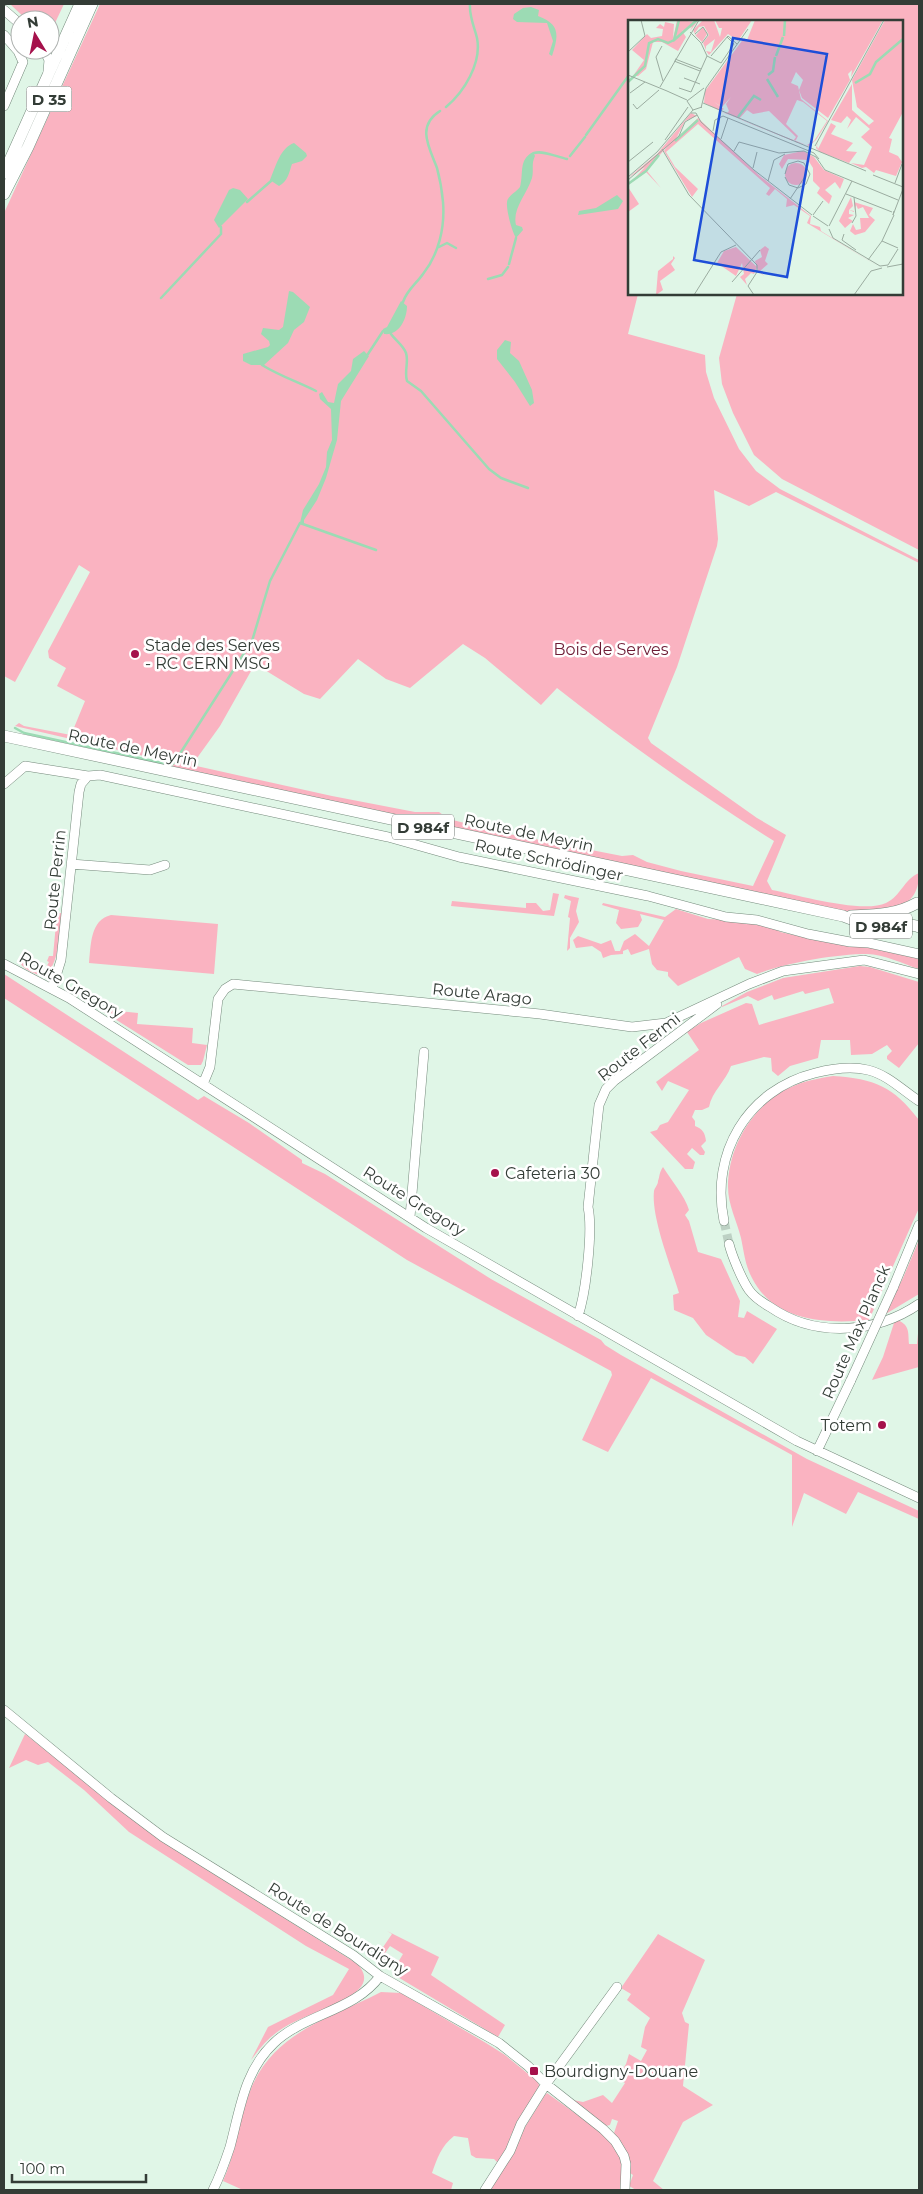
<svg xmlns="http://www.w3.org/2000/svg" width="923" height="2194" font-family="Montserrat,sans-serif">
	<rect width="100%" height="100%" fill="#e0f6e7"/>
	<path fill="#fab3c1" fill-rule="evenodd" d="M10,4H64L55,23L50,27V20H27Z
		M100,4H919V550L782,479L754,455L733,413L722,384L719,358L737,294H902V21H629V294H638L628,334L705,355L706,372L714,398L739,449L756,471L780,489L919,560V563L776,492L749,506L714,490L718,539L717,546L677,667L648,738L651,743L757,818L786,835L767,881L772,890C798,895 863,914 886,903C901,896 904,879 919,873C919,916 880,909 848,912L172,767L174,763L15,726L19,723L24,726L71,735L85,701L57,686L66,668L49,658L48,651L90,572L79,565L15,682L4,676V213ZM463,644L485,658L541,705L557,688C627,743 699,794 774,841L753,886L681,871L647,862L633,855L622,856L499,832L449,819L439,812H415L332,796L192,765L220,726L255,664L304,694L320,699L358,659L386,679L410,688Z
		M553,893L559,894L554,916L451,906L452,901L526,908V903H536L543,911L550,910Z
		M565,895L579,898L576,911L579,922L570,938V948L567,951L570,918L568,917L571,901L564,898Z
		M603,903L665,917L676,909L708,919L750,921L777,928L780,932L808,938L875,948L915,957L919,960V969C903,964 884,954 867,954C836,954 785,963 757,974L745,969L739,957L678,986L668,976V972L657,970L652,964L649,949L631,955L628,949L623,951V954L611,955L603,958L601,952L592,946L576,948L573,940L578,936L601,944L611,940L615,951H620L624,941L635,934L649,946L664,920L640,914L642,920L638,927L621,929L616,923L619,910L602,905Z
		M57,913H61L62,917C60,930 58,984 36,974C28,971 23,968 18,960L44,971L49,962L47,961L49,956H53Z
		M111,915L218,924L214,974L89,963C91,945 90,920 111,915Z
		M860,966L870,967L919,982V1043L899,1068L887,1059V1056L892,1051L887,1045L872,1054L851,1055L850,1040H821L818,1058L790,1066L778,1076L772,1071L771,1058L764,1057L731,1066C726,1081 712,1091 709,1107L702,1110H695L692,1117L695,1121V1126C703,1129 705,1133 706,1141L701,1146L705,1152L704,1155H700L692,1148L687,1154L695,1162L693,1169H685L650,1132L657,1130L660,1125L668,1122L689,1090L668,1081L662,1091L656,1082L699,1050L687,1032L701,1023L746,1003L752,1004L759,1025L834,1003L829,988L805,994L803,991L774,1000L772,995L758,1001L748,996L722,1007V1006L747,992L783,978Z
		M4,974L198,1100L204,1096L249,1123L302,1160V1163L325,1174L491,1279L601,1340L605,1345L621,1355L807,1459L919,1511V1519L858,1492L846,1514L804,1493L792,1527V1455L651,1378L608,1452L582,1440L612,1375L611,1371L407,1260L4,998Z
		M99,1009L138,1013L137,1024L193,1028L192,1043L207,1045L203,1061L201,1065H188Z
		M833,1076C875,1079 893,1086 919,1120V1208L869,1320C826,1324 774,1322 752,1278C745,1265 744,1252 741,1238C737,1221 728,1205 728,1187C728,1144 756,1100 796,1085C808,1080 821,1078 833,1076Z
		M663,1167C671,1180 685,1196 689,1210L685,1215L689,1221L698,1252L721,1259L740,1301L738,1317L744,1318L747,1311L777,1329L753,1364L745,1357L736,1355L706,1335L693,1318L674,1310L673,1295L679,1293C671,1266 651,1217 654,1191C655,1187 658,1185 658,1181C660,1175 659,1173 663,1167Z
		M919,1240V1294L884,1315L903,1278Z
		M898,1320C910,1326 908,1332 909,1344H917L919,1323V1367L872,1380L883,1357L894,1323Z
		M25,1734L172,1848L356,1963C364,1970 368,1980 359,1989C346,2004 300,2016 280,2030C268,2038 260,2048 251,2060L268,2027L333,1995L349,1969L306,1946L129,1832L84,1790L48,1762L38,1765L26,1760L9,1768Z
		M387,1931L439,1957L431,1975L505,2025L498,2037L396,1976L401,1967L397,1964L403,1954L390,1946L383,1956L379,1953L392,1934Z
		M658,1934L705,1960L682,2013L685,2022L689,2024L683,2086L713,2105L683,2122L653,2181L664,2190H636L629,2186L633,2175L630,2173C630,2159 623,2144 614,2133L618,2121L612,2119L610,2125L606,2126L573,2100L583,2102L603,2095L612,2103L625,2083L617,2078L626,2064L629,2054L641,2061L647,2050L641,2047L645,2027L650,2018L627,2000L631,1994L621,1988Z
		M381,1992L401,1993L486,2043L505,2055L538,2082L540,2088L511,2135L507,2149L498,2163L494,2159L476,2158L471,2155L468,2138L454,2136C441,2146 437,2159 432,2173L453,2183L451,2190H243L223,2181C235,2154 238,2125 248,2097C269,2033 327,2020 381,1992Z
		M547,2093L597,2129L613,2144L621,2158L623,2169L621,2190H489L514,2153L525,2127L545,2095Z"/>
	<path fill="#9cdbb4" d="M531,7L539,10L538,16C560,24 559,35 552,56L549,54L553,41L547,23L517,22L513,19L514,14L523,8Z
		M294,143L306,153L307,156L302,161L292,164C289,173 288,181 279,186L270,180C276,166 280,148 294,143Z
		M533,152L535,156C531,164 534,170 532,178C527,194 512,209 516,225L522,227L523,230L516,238C512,232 504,204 508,199C511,194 516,192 520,187C524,173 518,160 533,152Z
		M233,188L240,190L248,199L219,228L214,220L229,190Z
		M617,195L623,201L618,209L578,215L579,211L596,208Z
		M289,291L293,292L310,307L304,322L294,330L288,343L264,365H251L243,361V354L268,347L270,345L269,341L261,334L263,328L279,330L283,327Z
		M401,301L407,306C407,319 399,336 384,334L383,329L387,327Z
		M505,340L511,342L510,353L519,361L532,390L534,403L530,406L515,382L497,359V350Z
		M364,351L369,356L341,401L337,440L326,478L317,500L304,520V524L300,523L303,510L319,484L326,467L327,452L332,440L331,409L320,399L319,394L322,392L328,402L334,403L338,384L351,371L353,359Z"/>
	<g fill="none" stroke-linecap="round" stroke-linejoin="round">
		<path stroke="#9cdbb4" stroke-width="2.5" d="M446,107C464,92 482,63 477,38C474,26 469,16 470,4
			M586,135L629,75
			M534,153C543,150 557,157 567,159
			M570,156L585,137
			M247,202L271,181
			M439,247L447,243L456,248
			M509,264L516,238
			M488,279L502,275L508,267
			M161,298L221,234V227
			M403,302C407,290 416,284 423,274C439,254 445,227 443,202C442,191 440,179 437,168C429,147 416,126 440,111
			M391,334C396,341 403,345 406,353C409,362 404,371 407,381L421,391L489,469L501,478L528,488
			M368,354L383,331
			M262,365C280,376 298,382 316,391
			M15,728L24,733L171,765L174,763L252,641L270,581L300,523L376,550"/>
		<path stroke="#bdd1c4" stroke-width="9" stroke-dasharray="9 4.5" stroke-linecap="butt" d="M724,1221L729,1244"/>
		<defs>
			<path id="minor" d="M4,10L20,24
				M4,35L18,51L23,62L4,106
				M50,43L61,54
				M44,50L49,60L48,71
				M4,784L25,766L88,776L100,775L388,837L459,857L648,896L726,917L757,920L808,934L850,942L869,943L919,954
				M71,864L150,870L165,865
				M4,964L69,998L426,1228L797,1441L919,1498
				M52,989L61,960L79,792L81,784L88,776
				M203,1084L210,1067L218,999L225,989L233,984L540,1014L632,1027L666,1023L749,984L783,971L864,960L919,974
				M410,1217L424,1052
				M724,1221C710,1154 747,1090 815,1073C831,1069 851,1066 868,1070C888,1075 902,1090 919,1101
				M729,1244C732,1256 742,1280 749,1290C754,1297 763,1303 770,1307C815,1338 875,1334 919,1304
				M893,1288L919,1225
				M578,1316C586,1293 593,1230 588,1207L599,1105L606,1089L614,1081L717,1004
				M817,1451L851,1380
				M4,1710L111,1798L163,1837L353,1955L380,1976L499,2043L528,2066L546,2084L603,2129L615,2141L624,2156L626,2164L625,2190
				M213,2190C220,2176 225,2162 230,2147C240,2110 244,2071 274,2043C304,2014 355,2011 380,1976
				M485,2190L510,2151L521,2124L546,2084L617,1987"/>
			<path id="major" d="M4,173L80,4
				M4,194L28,147L92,4
				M4,736L843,916C857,922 872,926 887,926C898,926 909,923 919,927
				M851,916C875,915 896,915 917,903"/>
		</defs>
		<use href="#minor" stroke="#758a7c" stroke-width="10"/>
		<use href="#major" stroke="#758a7c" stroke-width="12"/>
		<use href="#minor" stroke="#fff" stroke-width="9"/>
		<use href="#major" stroke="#fff" stroke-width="11"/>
		<defs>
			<path id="minor-bridge" d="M851,1380L893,1288"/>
		</defs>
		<use href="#minor-bridge" stroke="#758a7c" stroke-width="10" stroke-linecap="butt"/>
		<use href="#minor-bridge" stroke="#fff" stroke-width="9"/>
	</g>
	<g fill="#a5114b" stroke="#fff" stroke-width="2">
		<circle cx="135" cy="654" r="5"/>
		<circle cx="495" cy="1173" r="5"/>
		<circle cx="882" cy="1425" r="5"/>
		<rect x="529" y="2066" width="10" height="10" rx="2.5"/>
	</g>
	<g text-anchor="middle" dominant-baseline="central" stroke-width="5" stroke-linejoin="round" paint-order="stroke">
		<g fill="#fff" stroke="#707672" stroke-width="1">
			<rect x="26.5" y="86.5" width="45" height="25" rx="4"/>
			<rect x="392" y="814.5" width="62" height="25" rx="4"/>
			<rect x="850" y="913.5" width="62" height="25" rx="4"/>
		</g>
		<g font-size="15" font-weight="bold" fill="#333c36">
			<text x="49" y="99">D 35</text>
			<text x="423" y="827">D 984f</text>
			<text x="881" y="926">D 984f</text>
		</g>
		<g font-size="16" fill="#333c36" stroke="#fff" text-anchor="start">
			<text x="145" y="645">Stade des Serves<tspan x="145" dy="18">- RC CERN MSG</tspan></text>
			<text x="505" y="1173">Cafeteria 30</text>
			<text x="872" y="1425" text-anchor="end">Totem</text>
			<text x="544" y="2071">Bourdigny-Douane</text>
		</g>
		<g font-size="16" fill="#6d1c35" stroke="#fff">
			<text x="611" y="649">Bois de Serves</text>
		</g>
		<g font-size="16" fill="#333c36" stroke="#fff">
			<text transform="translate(133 748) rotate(12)">Route de Meyrin</text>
			<text transform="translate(529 833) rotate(12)">Route de Meyrin</text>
			<text transform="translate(549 860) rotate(12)">Route Schrödinger</text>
			<text transform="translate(55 880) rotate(-84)">Route Perrin</text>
			<text transform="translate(71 985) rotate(30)">Route Gregory</text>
			<text transform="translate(482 994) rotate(6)">Route Arago</text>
			<text transform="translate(639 1047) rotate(-38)">Route Fermi</text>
			<text transform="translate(414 1201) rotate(32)">Route Gregory</text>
			<text transform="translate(856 1332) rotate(-66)">Route Max Planck</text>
			<text transform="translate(338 1929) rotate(32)">Route de Bourdigny</text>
		</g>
	</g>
	<g transform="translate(628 20)">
		<rect width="275" height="275" fill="#e0f6e7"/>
		<path d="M49,0L69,2L62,11L64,7L54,11L58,17L50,31L34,22H25L18,49L10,56H5L16,40L4,30L19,14L23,18L34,16L35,9L28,8L32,4L36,7L37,2L46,4L45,19ZM75,0H86L92,17L94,8H91L87,0H124L110,21L100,14L81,35L78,31L83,32L87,19L78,26V30L75,23L81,15L76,6L71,7L67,13L68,15L75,7L79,14L74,22L68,16L65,10ZM127,0H255L223,57L224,50L220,54L222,60L200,98L174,78L171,70L175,60L168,52L163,63L170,66L173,79L200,101L188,120L181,126L94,92L99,93L101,91L98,84L103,77L94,87L86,82L96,89L92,91L76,83L77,71L116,18L119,20ZM169,80L175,82L199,101L186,121L179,125L167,122L170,116L158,104ZM119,90L125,94L141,91L168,117L165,121L111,99ZM257,0H275V92L261,118L264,119L261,132L270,136L274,142L268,156L248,150L246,153L238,147L234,148L223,143L236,145L244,127L233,117L242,109L228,97L219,109L223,100L219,96L213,103L203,100L224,64V90L241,105L246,101L229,87L224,60ZM63,93L69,96L57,101L48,119L70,98L132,156L183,196L182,204L192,207L193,211L251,247L179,203L182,196L166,185L158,187L159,179L147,169L141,176L138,174L142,168L70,104L38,132L47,147L70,169L64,177L36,131L40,125L19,151L33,168L18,152L0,165L17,147L0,158L29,134ZM203,103L208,106L203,114L225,123L218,131L229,132L221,143L192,132L188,128L191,118L189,126L190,129ZM175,131L186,137L196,150L216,159L212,169L207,162L197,170L204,176L201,184L189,173L192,168L185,161V148L180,140L160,139L154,149L151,144L156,135ZM157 154a11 11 0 1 1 22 0a11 11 0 1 1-22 0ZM0,167L11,184L0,192L1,170ZM223,177L225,186L221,190L226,191V192L221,190V194L226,195L220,198L225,201L217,208L211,201ZM226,182L245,188L241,195L247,200L237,212L227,215L222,211L225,204L228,210L233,209L232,198H241L235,187L230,189L228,185L227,190ZM137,226L141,229L137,241L140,244L132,251L136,256L130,251L127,241L134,237L132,230ZM108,227L129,247L126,254L123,253L117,259L119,265L112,257L116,254L114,243L108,256L89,243L96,231ZM45,236L47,238L43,244L47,250L32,261L35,270L28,275L30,251L45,239Z" fill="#fab3c1" fill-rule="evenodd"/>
		<path fill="none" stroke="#9cdbb4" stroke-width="2.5" d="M156,16L157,0M45,21L69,0M148,36L155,17M140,55L145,51L147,37M139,59L150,77M0,62L17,46L21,23L30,19L40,23L46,20L51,0M227,63L242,54L248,42L275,19M110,97L126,76L133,80M47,121L70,100M0,164L18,151L31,135"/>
		<path fill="none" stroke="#9baca0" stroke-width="1" d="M62,12L73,23L79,36L93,43L106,24L99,17M67,14L75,7L80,15L74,23M34,26L28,37L35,61M0,32L17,16L13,0M83,36L100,16L109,24M47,39L73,49M46,41L72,51M0,55L39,71M56,58L72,64M32,67L71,0M51,68L63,72L79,36M39,71L59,80M2,73L17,62M75,83L238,151M5,84L9,89L31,70M74,87L65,90L59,81L76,68M73,88L78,68L120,9M63,93H68L73,102L126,150L184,195M85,111L87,100L95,96L186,133L191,139M93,119L100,98M37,120L60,87M187,126L256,0M34,129L61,175L129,245V252L120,266L126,275M106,131L111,122L151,133L176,131L188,137L197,150L270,180M0,142L25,122M125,148L129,132M157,154L160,144L170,141L176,143L182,154L178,164L170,168L161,165L157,157M245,155L275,167M0,157L29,132L65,90M0,160L51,116L57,102L69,95M140,161L146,140L157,134M267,163L274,144M218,174L264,192M162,179L178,155V146M266,191L265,195L275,169M185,195L195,181M185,196L200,206M224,203L228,196L226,177M201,206L224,161M201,209L205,218L252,246L260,245L270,229M216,214L214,220L228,230M254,221L266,195M254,221L270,228M240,240L254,221M259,247L275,244M104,262L132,230M66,275L93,232L108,225M226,275L243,251L254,248"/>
		<path fill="#1d4ed8" fill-opacity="0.15" stroke="#1d4ed8" stroke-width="2.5" d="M105,18L199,34L159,257L66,240Z"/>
		<rect width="275" height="275" fill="none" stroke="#333c36" stroke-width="2.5"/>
	</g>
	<rect width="923" height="2194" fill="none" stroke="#333c36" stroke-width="10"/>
	<g transform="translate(35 35) rotate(350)"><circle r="24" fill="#ffffff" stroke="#adb1af"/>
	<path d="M0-4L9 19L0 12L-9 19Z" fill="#a5114b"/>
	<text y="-8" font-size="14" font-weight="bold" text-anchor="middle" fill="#333c36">N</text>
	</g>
	<path d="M12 2174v8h134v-8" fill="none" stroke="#333c36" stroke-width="2.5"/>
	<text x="20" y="2174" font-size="15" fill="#333c36" stroke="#ffffff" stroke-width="4" paint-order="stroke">100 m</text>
</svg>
